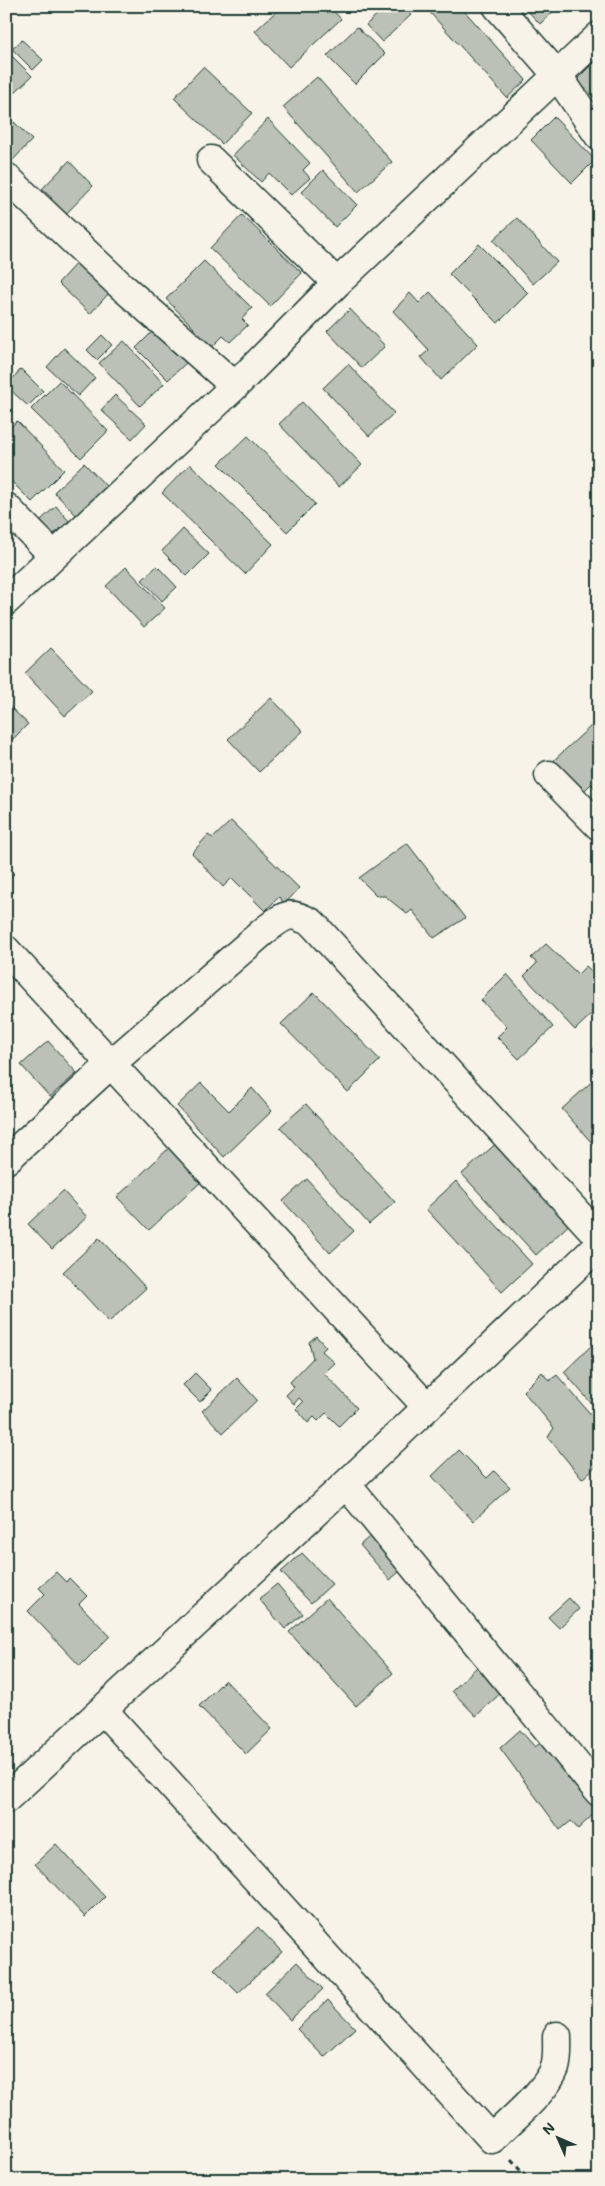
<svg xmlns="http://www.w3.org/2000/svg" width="605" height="2186" font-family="Mali,sans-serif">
	<rect width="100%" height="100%" fill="#f7f3e8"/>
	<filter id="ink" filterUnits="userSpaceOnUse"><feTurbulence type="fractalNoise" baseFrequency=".02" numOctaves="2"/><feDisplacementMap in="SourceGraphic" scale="10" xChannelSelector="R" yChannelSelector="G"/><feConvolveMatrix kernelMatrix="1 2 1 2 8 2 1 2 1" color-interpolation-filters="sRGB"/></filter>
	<g filter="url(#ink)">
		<path fill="#bbc1b6" stroke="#1f3d34" d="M282,6H329L341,19L289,67L255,31Z
			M386,6H402L411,15L382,42L366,25Z
			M424,6H460L526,80L507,98Z
			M523,6H559L540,24Z
			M357,27L385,54L355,84L327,56Z
			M22,40L43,60L33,70L12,49Z
			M9,53L32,76L11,96L6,91V55Z
			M599,57V102L576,80Z
			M203,67L252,113L222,144L174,98Z
			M317,77L392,162L358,192L283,107Z
			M554,117L595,160L572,183L531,140Z
			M268,119L310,163L303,170L310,178L291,195L269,173L261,182L233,155Z
			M14,122L32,140L12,161L6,156V130Z
			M69,161L93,186L61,219L46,205L52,198L42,189Z
			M323,170L357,205L335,227L301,192Z
			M242,215L302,273L270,306L210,248Z
			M517,218L557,262L533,284L493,240Z
			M479,244L528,293L498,323L449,274Z
			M78,261L110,292L90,314L58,283Z
			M204,261L252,308L242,319L248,325L230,342L223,336L211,348L192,330L194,328L166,299Z
			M430,292L478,344L441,380L421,357L429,350L393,311L410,293L419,303Z
			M350,309L385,346L362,368L327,331Z
			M156,328L188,361L168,380L136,348Z
			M102,335L112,345L97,360L87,350Z
			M124,341L164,384L140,406L99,363Z
			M64,348L95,378L78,396L47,367Z
			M348,364L394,413L369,436L323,388Z
			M21,369L43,391L28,406L6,386Z
			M59,381L108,431L81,458L31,409Z
			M115,395L146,424L132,439L101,410Z
			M302,402L362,465L339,487L279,424Z
			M17,421L64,470L32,502L6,476V432Z
			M248,436L315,504L287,532L219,464Z
			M84,463L109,489L79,518L54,492Z
			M190,464L273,544L245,574L162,493Z
			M56,506L69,521L54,534L41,520Z
			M183,529L209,554L187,576L162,551Z
			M157,566L177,587L162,601L142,580Z
			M126,567L165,608L144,627L106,586Z
			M51,648L92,691L65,716L25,673Z
			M271,698L303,731L259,772L228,739Z
			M6,703L28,724L6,746Z
			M591,726L599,733V793L591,784L583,792L553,761Z
			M231,821L299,888L285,904L279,897L265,911L232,878L223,887L192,853L208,835L213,838Z
			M407,843L465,918L434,938L412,910L407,914L385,896H377L359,878Z
			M6,865L14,874L6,881Z
			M546,944L578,974L586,966L599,978V1007L575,1030L524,976L537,963L531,958Z
			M507,974L553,1027L519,1059L497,1037L507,1027L481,1000Z
			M314,992L380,1060L348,1092L281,1024Z
			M48,1041L77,1073L50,1097L21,1065Z
			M599,1044V1058L592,1050Z
			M599,1075V1151L562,1109Z
			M201,1083L229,1111L252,1088L272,1111L224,1157L177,1106Z
			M306,1104L395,1202L369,1224L280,1127Z
			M500,1140L574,1220L536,1255L462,1174Z
			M170,1147L202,1181L149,1230L117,1197Z
			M307,1179L354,1231L330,1253L283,1201Z
			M456,1181L532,1264L502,1292L426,1209Z
			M63,1191L87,1217L52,1249L28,1224Z
			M99,1238L146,1288L109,1322L63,1272Z
			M316,1336L326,1347L322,1351L335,1363L324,1373L357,1408L339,1426L326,1413L318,1421L314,1417L308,1423L296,1409L303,1402L299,1398L294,1404L286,1395L294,1387L290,1382L313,1358L309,1342Z
			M593,1344L599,1352V1412L564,1372Z
			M542,1372L549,1381L557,1375L599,1424V1469L596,1466L582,1479L548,1437L554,1428L523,1391Z
			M195,1373L212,1390L200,1402L183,1385Z
			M237,1378L257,1400L223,1433L202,1411Z
			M459,1450L487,1478L494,1471L510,1487L473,1521L432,1476Z
			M378,1529L408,1564L390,1580L360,1545Z
			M302,1553L332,1584L311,1603L281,1572Z
			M56,1572L66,1582L69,1578L87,1596L79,1604L110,1636L80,1666L28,1611L45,1594L39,1588Z
			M277,1584L303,1614L285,1629L259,1599Z
			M327,1598L393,1673L356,1706L289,1632Z
			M569,1598L579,1609L559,1628L548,1617Z
			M479,1665L503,1691L476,1716L452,1691Z
			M225,1680L272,1729L246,1754L199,1706Z
			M520,1730L535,1747L549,1737L567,1773L599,1809L578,1829L571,1821L560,1830L500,1748Z
			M56,1844L105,1897L85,1917L35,1864Z
			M258,1927L282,1952L238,1993L214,1969Z
			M297,1962L323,1989L290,2020L265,1993Z
			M328,2000L355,2028L324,2057L297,2029Z"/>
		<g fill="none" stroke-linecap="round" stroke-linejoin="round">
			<defs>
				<path id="street" d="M497,6L558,76L599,136
					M211,160L337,283
					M6,177L118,283L235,386
					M6,507L54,556
					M6,601L235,386L337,283L599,36
					M549,775L599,826
					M6,950L427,1407
					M6,1160L112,1063L264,931C285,915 288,910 312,923L599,1237
					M346,1484L599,1792
					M103,1710L492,2139C510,2120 546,2092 555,2068C558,2058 557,2046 557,2036
					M6,1799L346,1484L599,1245"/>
			</defs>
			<use href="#street" stroke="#1f3d34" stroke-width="31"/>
			<path stroke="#1f3d34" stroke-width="3" stroke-dasharray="5 4" stroke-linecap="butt" d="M511,2160L529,2180"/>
			<use href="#street" stroke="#f7f3e8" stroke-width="28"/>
		</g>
	</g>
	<rect width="605" height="2186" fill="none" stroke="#f7f3e8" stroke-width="25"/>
	<rect x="12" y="12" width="580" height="2161" fill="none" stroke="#1f3d34" stroke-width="2" filter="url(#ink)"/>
	<g transform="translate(558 2138) rotate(315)" stroke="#f7f3e8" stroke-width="4" paint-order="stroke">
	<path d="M0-4L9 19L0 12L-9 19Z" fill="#1f3d34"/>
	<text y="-8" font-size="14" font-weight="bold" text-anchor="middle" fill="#1f3d34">N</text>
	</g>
</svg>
